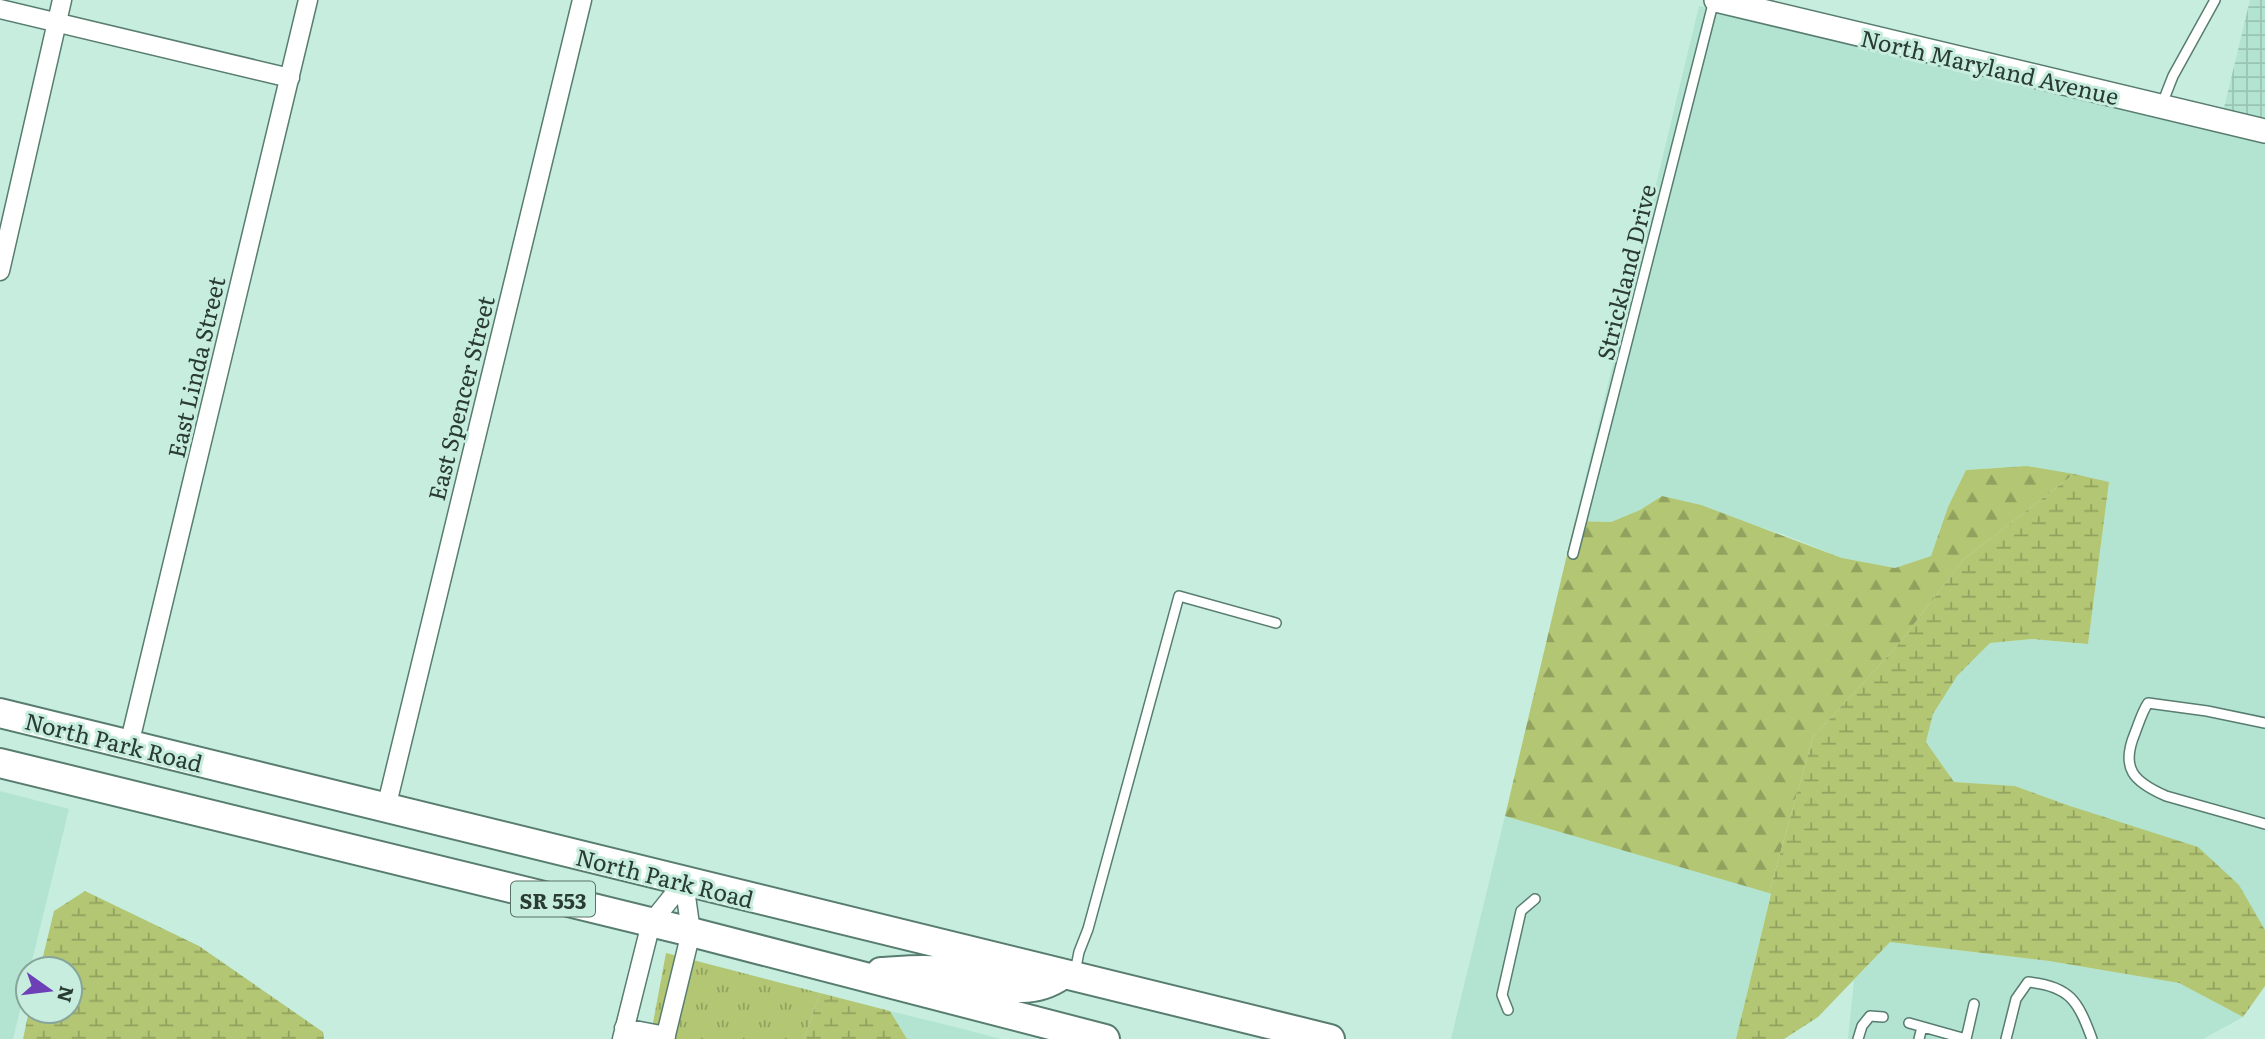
<svg xmlns="http://www.w3.org/2000/svg" width="2265" height="1039" font-family="Literata,serif">
	<defs>
		<pattern id="industrial-grid" width="8" height="8" patternUnits="userSpaceOnUse" patternTransform="scale(1.75)"><rect width="8" height="8" fill="#b3e4d2"/><path d="M0 4h8M4 0v8" fill="none" stroke="#9ac4b5"/></pattern>
		<pattern id="grass-tufts" width="24" height="20" patternUnits="userSpaceOnUse" patternTransform="scale(1.75)"><rect width="24" height="20" fill="#b2c673"/><path d="M3 7l-1-3M5 7V3M7 7l1-3M15 17l-1-3M17 17v-4M19 17l1-3" fill="none" stroke="#91a25f"/></pattern>
		<pattern id="forest-firs" width="22" height="20" patternUnits="userSpaceOnUse" patternTransform="scale(1.75)"><rect width="22" height="20" fill="#b2c673"/><path d="M5 1l3.5 6h-7zM16 11l3.5 6h-7z" fill="#91a25f"/></pattern>
		<pattern id="wetland-marsh" width="20" height="14" patternUnits="userSpaceOnUse" patternTransform="scale(1.75)"><rect width="20" height="14" fill="#b2c673"/><path d="M1 5h8M5 5V1M11 12h8M15 12V8" fill="none" stroke="#91a25f"/></pattern>
	</defs>
	<rect width="100%" height="100%" fill="#c6edde"/>
	<path fill="#b3e4d2" d="M1699,6L2265,141V930L2238,885L2070,806L2015,786L1954,782L1926,742L1933,714L1957,676L1990,643L2032,639L2088,644L2109,482L2027,466L1966,470L1948,507L1931,556L1895,568L1842,558L1785,535L1662,496L1640,510L1611,522L1575,521Z
		M0,791L69,809L30,969H28V978L13,1039H0Z
		M1505,816L1771,893L1736,1039H1451Z
		M1890,942L2049,961L2179,983L2243,1017L2203,1039H1848L1854,980Z
		M890,1011L963,1029L1001,1039H907Z"/>
	<path fill="url(#industrial-grid)" d="M2250,0H2265V122L2223,112Z"/>
	<path fill="url(#grass-tufts)" d="M666,953L820,993L804,1039H650Z"/>
	<path fill="url(#forest-firs)" d="M2027,466L2074,474L1964,559L1898,645L1813,737L1769,893L1505,816L1575,521L1611,522L1640,510L1662,496L1701,505L1842,558L1895,568L1931,556L1948,507L1966,470Z"/>
	<path fill="url(#wetland-marsh)" d="M2074,474L2109,482L2088,644L2032,639L1990,643L1957,676L1933,714L1926,742L1954,782L2015,786L2070,806L2198,847L2239,885L2265,930V986L2243,1017L2179,983L2049,961L1890,942L1818,1017L1784,1039H1736L1771,894L1769,893L1813,737L1898,645L1964,559Z
		M85,891L199,946L323,1032L324,1039H23L29,1011H70V969H40L54,911Z
		M820,993L890,1011L907,1039H804Z"/>
	<g fill="none" stroke-linecap="round" stroke-linejoin="round">
		<defs>
			<path id="service" d="M2162,104L2173,76L2215,0
				M1573,554L1714,0
				M2265,723L2207,711L2148,703C2142,712 2139,723 2135,733C2120,769 2134,782 2166,796L2265,824
				M1075,972L1079,952L1088,929L1179,596L1276,623
				M1508,1010L1502,995L1521,911L1535,899
				M1909,1023L1966,1039L1974,1004
				M1858,1039L1862,1026L1870,1016L1883,1017
				M1919,1039L1922,1027
				M2006,1039L2016,999L2028,982C2070,986 2078,1001 2092,1039"/>
			<path id="minor" d="M0,9L290,78
				M0,271L62,0
				M129,745L308,0
				M386,808L582,0
				M624,1028L666,1036
				M622,1039L651,923L684,882
				M665,1039L691,932L684,882"/>
			<path id="tertiary" d="M1716,0L2265,131"/>
			<path id="primary" d="M0,713L1330,1039
				M0,763L691,932L1105,1039
				M881,972C900,971 923,968 942,971C985,978 1022,1003 1062,975"/>
		</defs>
		<use href="#service" stroke="#587d70" stroke-width="12"/>
		<use href="#minor" stroke="#587d70" stroke-width="21"/>
		<use href="#tertiary" stroke="#587d70" stroke-width="26"/>
		<use href="#primary" stroke="#587d70" stroke-width="32"/>
		<use href="#service" stroke="#fff" stroke-width="9"/>
		<use href="#minor" stroke="#fff" stroke-width="18"/>
		<use href="#tertiary" stroke="#fff" stroke-width="23"/>
		<use href="#primary" stroke="#fff" stroke-width="28"/>
	</g>
	<g text-anchor="middle" dominant-baseline="central" stroke-width="6" stroke-linejoin="round" paint-order="stroke">
		<rect fill="#c6edde" stroke="#597067" stroke-width="2" x="511" y="881.5" width="84" height="35" rx="5"/>
		<g font-size="21" font-weight="bold" fill="#2a3a34">
			<text x="553" y="899">SR 553</text>
		</g>
		<g font-size="23" fill="#2a3a34" stroke="#c6edde">
			<text transform="translate(1990 66) rotate(13)">North Maryland Avenue</text>
			<text transform="translate(1625 272) rotate(-76)">Strickland Drive</text>
			<text transform="translate(195 367) rotate(-77)">East Linda Street</text>
			<text transform="translate(460 398) rotate(-76)">East Spencer Street</text>
			<text transform="translate(114 741) rotate(14)">North Park Road</text>
			<text transform="translate(665 877) rotate(14)">North Park Road</text>
		</g>
	</g>
	<g transform="translate(49 990) rotate(104)"><circle r="33" fill="#c6edde" stroke="#88a59a" stroke-width="2"/>
	<path d="M0-5L12 26L0 18L-12 26Z" fill="#6d40b8"/>
	<text y="-10" font-size="19" font-weight="bold" text-anchor="middle" fill="#2a3a34">N</text>
	</g>
</svg>
